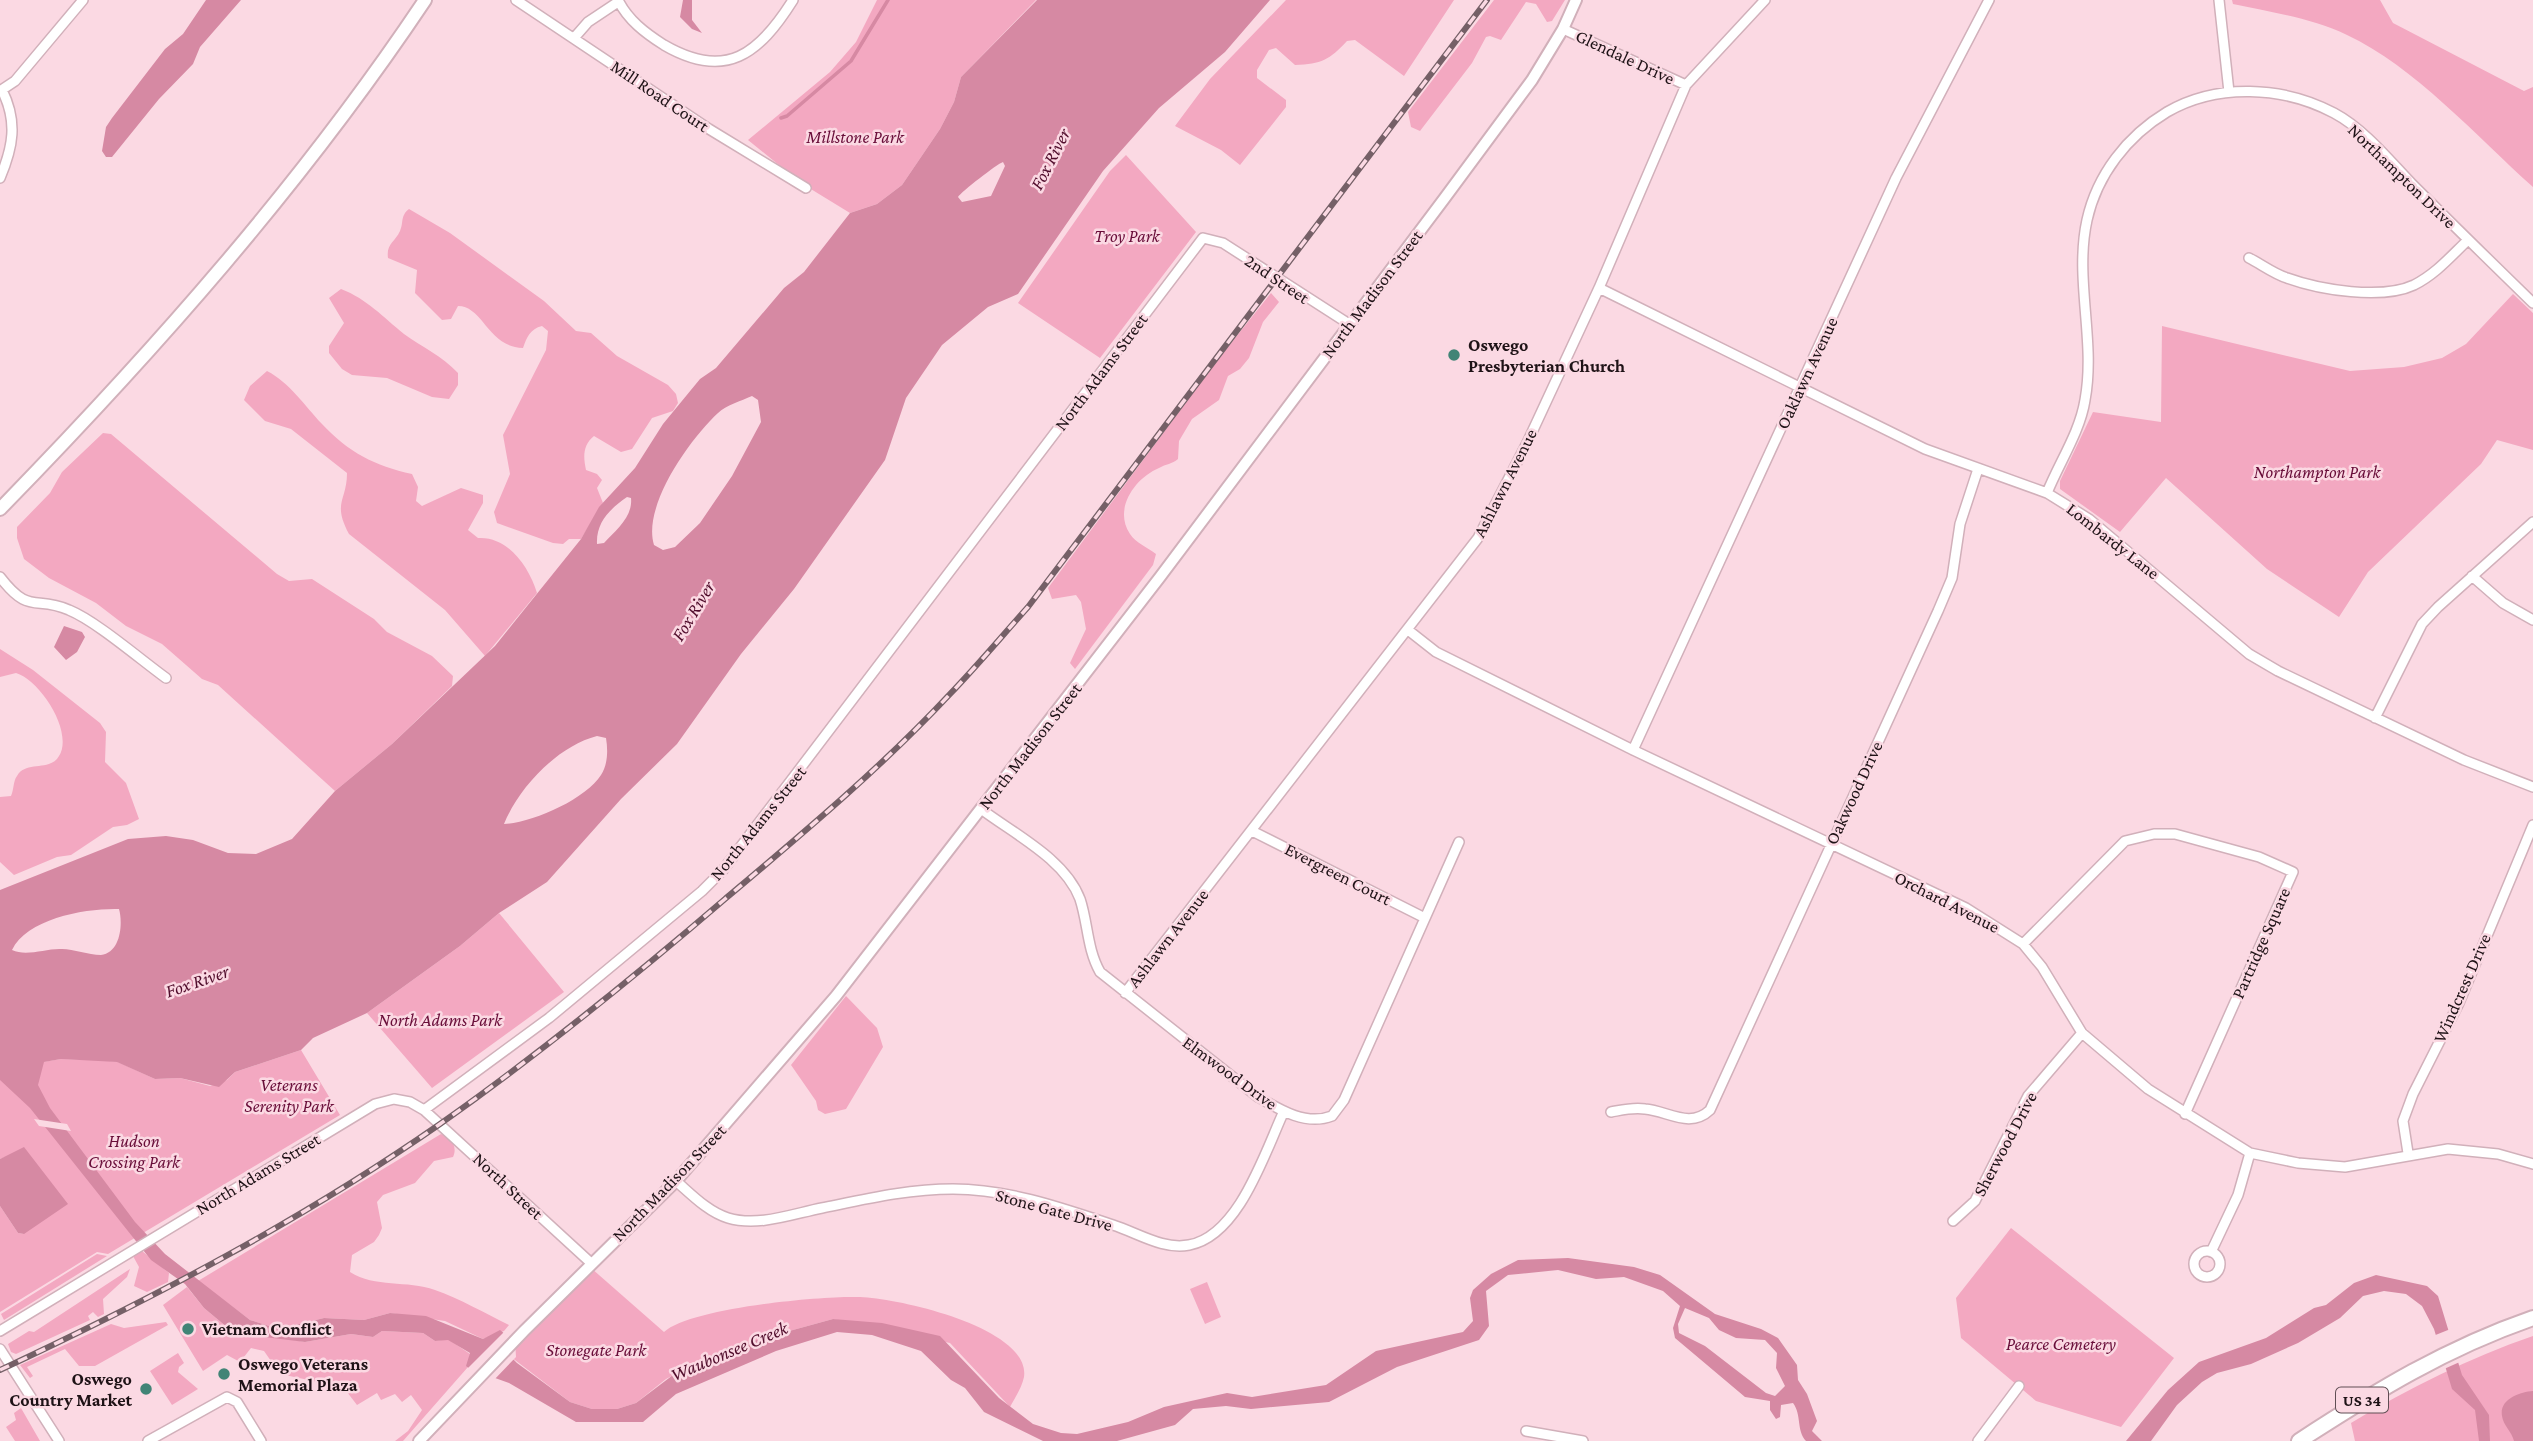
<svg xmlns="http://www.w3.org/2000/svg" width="2533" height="1441" font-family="'Crimson Pro',serif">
	<rect width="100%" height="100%" fill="#fbd9e3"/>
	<path fill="#f3a8c1" d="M877,0H1036L961,77L954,102L940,129L902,185L877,204L850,213L801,183L748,140L830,72L856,42Z
		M1286,0H1454L1404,76L1355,40L1347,41C1329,60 1322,64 1295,65L1276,48L1269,50L1257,70V78L1286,100V107L1240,165L1221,150L1175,126L1210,79Z
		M1494,0H1565L1552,21L1547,22L1536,4L1526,2L1501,40L1490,36L1486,37L1472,63L1420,131L1411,127L1408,112Z
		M2232,0H2380L2393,23L2524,91L2533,87V187C2477,137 2414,66 2347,35C2311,18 2270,12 2233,4Z
		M1126,155L1196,232L1100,358L1018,303L1110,171Z
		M409,209L450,233L544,301L576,331L591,333L617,356L668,385L676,394L678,403L673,411L652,418L632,449L621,452L594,436C583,445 583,456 586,470L597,474L602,480L597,488L603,503L581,539H569L563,544L553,543L497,523L494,512L510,474L503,435L546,350L548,331L542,326C530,329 527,337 523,348C488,347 483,306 458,306L451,319L442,320L415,293L417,270L388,258C386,244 395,242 400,231C404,222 400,216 409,209Z
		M341,289C367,299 383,317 404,334C422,347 442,356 458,373V385L449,399L432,397L387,378L352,375L342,369L329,353V346L344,323L329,298Z
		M1271,293L1279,302L1263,322L1249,358L1240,369L1228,376L1219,400L1192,419L1179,441L1178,459C1172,464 1166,464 1159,468C1135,478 1113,509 1130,534C1136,543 1147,547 1156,554L1153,565L1075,669L1070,663L1086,629L1081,602L1076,595L1052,599L1048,588L1216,362Z
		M2513,294L2533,313V450L2497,440L2481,464L2368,572L2339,617L2267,569L2166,478L2120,532L2060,489V481L2093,412L2161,422L2162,326L2350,371L2404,367L2442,358L2466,344Z
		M267,371C290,383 304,405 322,424C348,452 375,466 412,474L418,487L416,501L422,506L461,488L483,495V503L468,530L478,538C508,536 529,567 537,593L485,656L445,610L349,534C332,502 347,501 347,473L291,429L265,421L244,400L250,386Z
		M103,433L111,434L277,574L289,581L312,579L374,619L387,632L432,656L453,676L452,686L392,744L335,791L218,685L202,679L162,644L126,626L96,603L49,578L24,559L17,538V527L50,493L62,472Z
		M0,649L33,670L100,723L106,732L105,762L126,783L139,819L127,825L113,827L71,855L57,857L14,875L0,862V797L11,796C14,790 13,781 17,776C26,760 50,772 59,756C74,732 40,680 16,673L0,677Z
		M499,913L564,992L432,1088L367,1013L460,946Z
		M846,996L877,1028L883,1047L846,1109L825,1114L818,1110L816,1101L791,1065Z
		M301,1050L340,1115L108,1254L97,1252L0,1312V1206L18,1233L24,1234L5,1157L0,1159V1069L61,1059L101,1060L118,1062L155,1079L180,1078L210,1086L227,1080L235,1072Z
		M441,1134C451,1138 458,1146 453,1157L434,1161L415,1183L383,1195L377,1202L382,1228L379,1235L374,1242L352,1255L350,1272C375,1288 407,1280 435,1290C460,1299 485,1313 509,1325L504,1331L483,1339L445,1321L390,1313L364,1320L324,1318L279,1329L250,1320L198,1281Z
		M2011,1228L2174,1358L2121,1427L2036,1401L1961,1338L1956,1298Z
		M142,1251L169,1273L168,1282L147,1292L134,1286L139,1267L133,1256Z
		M97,1254L107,1256L4,1320L1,1314Z
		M591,1268L664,1332C690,1308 819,1296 857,1297C894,1297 1031,1327 1024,1377C1022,1387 1015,1398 1010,1407L950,1343L833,1319L727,1348L666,1379L636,1403L617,1409H592L570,1402L511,1357V1352Z
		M130,1269L127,1277L103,1299L104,1314L98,1317L93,1312L88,1316L90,1320L16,1354L11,1352L8,1344L29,1331L34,1332Z
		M1207,1282L1221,1317L1205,1324L1190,1289Z
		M187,1287L204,1308L228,1328L305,1342L351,1334L373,1337L382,1331L423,1333L435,1341L448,1339L470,1354L468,1367L403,1441H395L408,1431L422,1410L411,1395L402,1402L395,1394L381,1400L377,1393L357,1405L347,1392L325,1378L318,1382L280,1374L264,1351L251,1348L240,1362L227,1355L203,1371L163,1305Z
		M166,1322L168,1325L95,1366H79L65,1349L27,1367L33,1376L30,1378L20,1365L111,1324L124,1328Z
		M2533,1336V1441H2355L2351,1423C2409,1388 2469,1358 2533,1336Z
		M178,1353L184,1363L179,1367L178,1372L198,1389L172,1405L150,1371Z
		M21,1408L40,1441H15L6,1427L16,1420L14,1413Z"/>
	<path fill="#d689a3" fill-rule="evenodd" d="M206,0H241L200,47L193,64L159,99L112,157H106L102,151L106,127L112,118L165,49L183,34Z
		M683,0H692V20L702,33L692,29L680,17Z
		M1037,0H1270L1225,52L1159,108L1103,171L1018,294L988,307L942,345L906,398L885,460L794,589L741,654L677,744L621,799L547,882L499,913L460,946L367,1013L313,1038L301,1050L235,1072L219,1087L180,1078L155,1079L117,1062L61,1059L44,1062L38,1085L50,1108L135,1222L165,1254L250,1320L279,1329L324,1318L364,1320L390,1313L426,1316L483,1339L500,1330L512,1340L511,1357L517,1363L570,1402L592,1409H617L636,1403L681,1369L727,1348L833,1319L882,1323L940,1336L999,1398L1033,1424L1061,1433L1077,1434L1128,1422L1164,1407L1227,1393L1252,1397L1326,1385L1376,1351L1463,1332L1473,1321L1470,1298L1473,1290L1491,1274L1518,1260L1568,1258L1634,1267L1660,1275L1715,1314L1761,1329L1778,1338L1797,1365L1798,1380L1807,1394L1817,1421L1812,1431L1822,1441H1806C1796,1430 1802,1415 1793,1403L1781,1405L1780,1417L1776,1419L1770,1410V1401L1745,1397L1675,1338L1673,1328L1680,1306L1663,1291L1624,1277L1596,1279L1558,1270L1508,1275L1486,1291L1489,1326L1479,1340L1397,1367L1329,1402L1251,1409L1226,1406L1193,1409L1175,1425L1117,1441H1043L984,1412L965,1388L951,1380L921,1351L872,1335L837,1332L776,1351L676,1394L643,1422H576L509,1383L470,1369L466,1366L470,1353L448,1340L435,1341L423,1333L382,1331L373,1337L351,1334L305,1342L248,1335L228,1328L204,1308L185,1284L151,1260L30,1108L0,1080V890L128,839L166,836L193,840L228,853L256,854L292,839L335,791L392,744L495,646L581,539L599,507L635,468L663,424L700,379L716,368L784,288L804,272L850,213L877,204L902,185L940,129L954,102L961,77ZM1003,162L1005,166L991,196L962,202L958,197C961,192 997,164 1003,162ZM752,396L758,400L761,422L732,476L700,523L675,547L663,550L654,545C642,506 690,439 718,413C726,405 741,401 752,396ZM627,497L631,498C633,517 616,530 604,543L597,544C596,522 610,509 627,497ZM597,736L606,738C608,750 608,764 601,775C586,799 532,823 504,824C519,787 558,746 597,736ZM119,909C123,923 121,953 101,955C88,955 74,949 62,949C46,948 27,957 12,950C27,918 87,908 119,909ZM1685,1308L1709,1318L1719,1330L1736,1338L1765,1340L1777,1353L1776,1368L1785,1386L1775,1396L1766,1393L1705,1346L1679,1333L1678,1324Z
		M64,626L82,632L85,637L77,652L66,660L54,647Z
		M24,1147L68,1204L24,1234L18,1233L0,1206V1159Z
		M2376,1275L2427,1286L2438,1296L2462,1375L2489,1415L2490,1441H2479L2475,1410L2452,1389L2434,1329L2422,1306L2406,1294L2384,1291L2363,1296L2340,1318L2298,1343L2251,1364L2217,1373L2202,1382L2177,1405L2151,1441H2126L2168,1390L2199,1362L2266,1338L2314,1308L2326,1305L2354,1283Z
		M2533,1391V1441H2514C2512,1432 2503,1425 2502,1416C2499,1399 2520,1392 2533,1391Z"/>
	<path fill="#fbd9e3" d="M34,1119L67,1124L71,1131L39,1126Z
		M2453,1328L2462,1361L2444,1369L2433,1336Z
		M507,1329L515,1339L516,1357L493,1381L466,1370Z"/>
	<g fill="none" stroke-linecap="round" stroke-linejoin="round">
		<path stroke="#d689a3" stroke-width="3.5" d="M781,118L787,116L851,61L888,0"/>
		<defs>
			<path id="minor" d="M516,0L709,129L806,188
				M618,0C628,20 645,33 664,45C726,81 759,54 793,0
				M2219,0L2229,92
				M1563,29L1686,85
				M574,38L588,22L618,2
				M0,91L15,81L83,0
				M0,178C13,147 18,122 2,90
				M2249,258C2261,264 2274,274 2287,278C2320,290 2382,300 2414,285C2436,274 2451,256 2468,240
				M1599,288L1925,449L2047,493L2089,519L2249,654L2278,671L2464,760L2533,787
				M2047,493C2059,463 2080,432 2085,400C2096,341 2074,279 2087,220C2097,175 2127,136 2167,112C2217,83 2283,86 2334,113C2364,129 2389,160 2412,184C2452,224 2493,264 2533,303
				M2472,576L2503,603L2533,620
				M0,577C30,616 35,595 69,610C96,621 141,660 166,678
				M1408,630L1436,652L1633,750L1966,908L2023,944L2042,967L2082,1033L2148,1089L2250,1153L2298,1163L2345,1167L2448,1149L2498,1154L2533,1164
				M2375,718L2422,624L2438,607L2533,522
				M1633,750L1896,178L1989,0
				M981,809C1014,834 1065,859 1080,899C1088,923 1087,949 1100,972L1258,1097C1280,1110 1306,1126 1332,1116L1344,1100L1459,842
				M1252,831L1423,917
				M2023,944L2125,841L2154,834H2175L2259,857L2293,872L2185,1114
				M1125,993L1478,538L1527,443L1599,288L1686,85L1765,0
				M424,1110L549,1018L702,891L723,870L1203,238L1223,243L1349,324
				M1611,1112C1622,1110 1633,1107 1645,1109C1668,1111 1690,1129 1710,1110L1938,611L1952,578L1960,524L1978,469
				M2408,1153L2403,1121L2413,1094L2459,1003L2533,825
				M676,1181C691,1194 708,1212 728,1218C758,1227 792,1214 822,1208C866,1199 908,1189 953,1189C1008,1189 1062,1208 1113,1225C1138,1233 1163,1250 1189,1245C1239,1236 1265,1152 1284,1111
				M1953,1221L1975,1201L2028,1096L2082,1033
				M2194 1264a13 13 0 1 1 26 0a13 13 0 1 1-26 0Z
				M2211,1252L2238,1195L2250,1153
				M0,1331L375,1104L394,1099L410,1102L424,1110L591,1263
				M0,1349L59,1441
				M1526,1431L1583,1441
				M148,1441L227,1397L237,1402L261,1441
				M1978,1441L2019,1386"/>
			<path id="tertiary" d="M419,1441L524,1331L676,1181L836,996L1160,577L1444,199L1532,80L1563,29L1576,0"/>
			<path id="secondary" d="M0,509C154,351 302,184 425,0"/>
			<path id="primary" d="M2299,1441C2376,1391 2446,1348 2533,1318"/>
		</defs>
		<use href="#minor" stroke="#d1b0ba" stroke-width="12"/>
		<use href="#tertiary" stroke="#d1b0ba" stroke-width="14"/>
		<use href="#secondary" stroke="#d1b0ba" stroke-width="16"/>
		<use href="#primary" stroke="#d1b0ba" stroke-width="18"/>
		<use href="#minor" stroke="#fff" stroke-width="9"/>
		<use href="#tertiary" stroke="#fff" stroke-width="10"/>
		<use href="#secondary" stroke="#fff" stroke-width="12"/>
		<use href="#primary" stroke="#fff" stroke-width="14"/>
		<defs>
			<path id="rail" d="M0,1370C152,1299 302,1220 440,1124C539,1054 633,978 725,899C802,834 881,768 950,694C977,666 1002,636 1028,607L1487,0"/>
		</defs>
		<use href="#rail" stroke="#756067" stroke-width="6"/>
		<use href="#rail" stroke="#fbd9e3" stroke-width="3.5" stroke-dasharray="10" stroke-linecap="butt"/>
	</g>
	<g fill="#418476" stroke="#fbd9e3" stroke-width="2.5">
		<circle cx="1454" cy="355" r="7"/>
		<circle cx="188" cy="1329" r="7"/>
		<circle cx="224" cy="1374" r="7"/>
		<circle cx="146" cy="1389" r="7"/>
	</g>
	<g text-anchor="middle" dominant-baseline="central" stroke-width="5" stroke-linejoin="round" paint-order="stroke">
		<rect fill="#fbd9e3" stroke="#604e54" stroke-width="2" x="2336" y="1387.5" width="52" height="25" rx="5"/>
		<g font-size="16" font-weight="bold" fill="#1e1216">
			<text x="2362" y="1400">US 34</text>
		</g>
		<g font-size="18" fill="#1e1216" stroke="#fbd9e3">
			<text transform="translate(1625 57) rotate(25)">Glendale Drive</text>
			<text transform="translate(660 96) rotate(34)">Mill Road Court</text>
			<text transform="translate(2402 176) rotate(44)">Northampton Drive</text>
			<text transform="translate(1277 279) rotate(34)">2nd Street</text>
			<text transform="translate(1372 294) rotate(-53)">North Madison Street</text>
			<text transform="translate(1101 372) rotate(-53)">North Adams Street</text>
			<text transform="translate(1807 373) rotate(-65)">Oaklawn Avenue</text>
			<text transform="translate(1505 483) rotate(-63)">Ashlawn Avenue</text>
			<text transform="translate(2113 541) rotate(38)">Lombardy Lane</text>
			<text transform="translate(1030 746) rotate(-52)">North Madison Street</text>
			<text transform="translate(1854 793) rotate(-65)">Oakwood Drive</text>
			<text transform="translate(758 823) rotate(-51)">North Adams Street</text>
			<text transform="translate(1338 874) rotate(27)">Evergreen Court</text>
			<text transform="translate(1947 902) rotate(27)">Orchard Avenue</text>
			<text transform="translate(1168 938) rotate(-52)">Ashlawn Avenue</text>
			<text transform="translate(2261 943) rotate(-66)">Partridge Square</text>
			<text transform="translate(2462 988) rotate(-66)">Windcrest Drive</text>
			<text transform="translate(1230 1073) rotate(36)">Elmwood Drive</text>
			<text transform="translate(2005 1144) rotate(-62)">Sherwood Drive</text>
			<text transform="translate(258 1174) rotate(-31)">North Adams Street</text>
			<text transform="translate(669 1183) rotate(-46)">North Madison Street</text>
			<text transform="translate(508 1186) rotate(43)">North Street</text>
			<text transform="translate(1054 1210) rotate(15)">Stone Gate Drive</text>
		</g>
		<g font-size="18" font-style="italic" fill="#690d39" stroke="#fbd9e3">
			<text x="855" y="137">Millstone Park</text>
			<text x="1127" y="236">Troy Park</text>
			<text x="2317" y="472">Northampton Park</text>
			<text x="440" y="1020">North Adams Park</text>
			<text x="289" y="1085">Veterans<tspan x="289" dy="21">Serenity Park</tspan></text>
			<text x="134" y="1141">Hudson<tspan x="134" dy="21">Crossing Park</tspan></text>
			<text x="2061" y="1344">Pearce Cemetery</text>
			<text x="596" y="1350">Stonegate Park</text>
		</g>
		<g font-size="18" font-weight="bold" fill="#1e1216" stroke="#fbd9e3" text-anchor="start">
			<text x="1468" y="345">Oswego<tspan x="1468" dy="21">Presbyterian Church</tspan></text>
			<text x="202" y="1329">Vietnam Conflict</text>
			<text x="238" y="1364">Oswego Veterans<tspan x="238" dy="21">Memorial Plaza</tspan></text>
			<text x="132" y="1379" text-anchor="end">Oswego<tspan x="132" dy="21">Country Market</tspan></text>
		</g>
		<g font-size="19" font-style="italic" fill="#510d2c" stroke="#fbd9e3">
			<text transform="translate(1050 159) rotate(-63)">Fox River</text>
			<text transform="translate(693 611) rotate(-59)">Fox River</text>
			<text transform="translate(197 981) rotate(-19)">Fox River</text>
			<text transform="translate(729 1351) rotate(-23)">Waubonsee Creek</text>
		</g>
	</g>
</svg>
